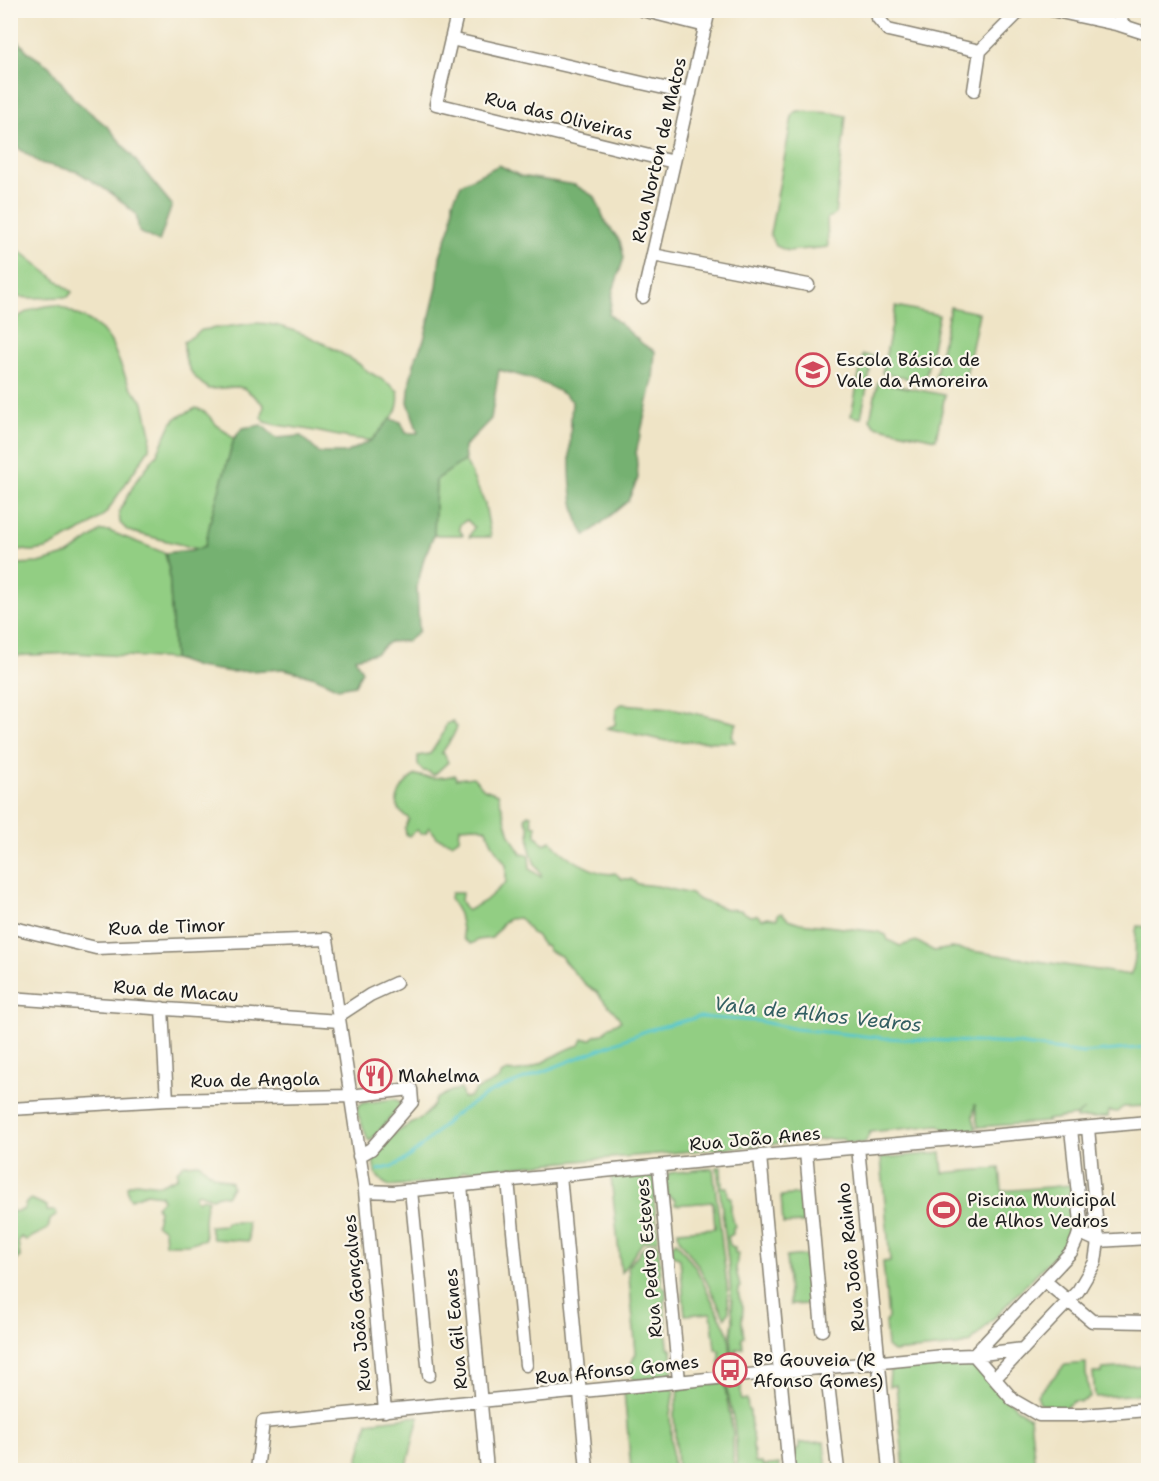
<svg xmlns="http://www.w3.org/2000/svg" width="1159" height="1481" font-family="'Shantell Sans',sans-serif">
	<rect width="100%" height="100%" fill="#fbf7ec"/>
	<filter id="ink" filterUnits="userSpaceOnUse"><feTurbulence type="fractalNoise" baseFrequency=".0167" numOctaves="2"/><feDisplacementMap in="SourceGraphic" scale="12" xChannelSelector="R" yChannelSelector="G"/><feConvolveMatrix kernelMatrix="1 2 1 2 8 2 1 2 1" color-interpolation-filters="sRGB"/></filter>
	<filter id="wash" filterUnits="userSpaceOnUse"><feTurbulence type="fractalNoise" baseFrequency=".008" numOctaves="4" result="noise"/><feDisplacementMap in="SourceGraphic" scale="24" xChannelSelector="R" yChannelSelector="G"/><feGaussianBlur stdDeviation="1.35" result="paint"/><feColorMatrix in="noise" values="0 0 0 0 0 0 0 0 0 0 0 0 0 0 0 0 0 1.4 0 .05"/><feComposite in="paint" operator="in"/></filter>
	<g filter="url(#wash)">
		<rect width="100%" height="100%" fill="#efe4c6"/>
		<path fill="#92ce83" stroke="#577550" stroke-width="1.5" d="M798,111L833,113L846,116L835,215L827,218L828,247L788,251L776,246L770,234L792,117L794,113Z
			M11,244L72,292L68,297L29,298L11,296Z
			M58,305L90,321L102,330L111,342L129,385L144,403L151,434L149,449L106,513L88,527L46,549L32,551L11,549V322C27,310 37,306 58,305Z
			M896,306L939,315L926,375L919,381L882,373Z
			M950,307L979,313L964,385L935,379Z
			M255,323C290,323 326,344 356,362C361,365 365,370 371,373C381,379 389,383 398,391C402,414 386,423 372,440C346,440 322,431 297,428C286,426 276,426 265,422L262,417L264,405C236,379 243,388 209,389C191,377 183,363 184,342L202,330Z
			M863,355L873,356L861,418L851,416Z
			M878,382L945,395L936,439L875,426L870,419Z
			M196,408C206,411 209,416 215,423C220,430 229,432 234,439L211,518L207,542L205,546L198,549L128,531L120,523L119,512L136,481L157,454L171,424L176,418Z
			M465,460L485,504L491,537H469L474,527L467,520L460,524L459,529L463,535H434L436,480Z
			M101,531H109L165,553L169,570L174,659L75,653L11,656L10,569L16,564L39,563L69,554Z
			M622,704L671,708L733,722L737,723L732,735L735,742L666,741L607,728L615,725L616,708Z
			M453,721L457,727L452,738L441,754L443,752L448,762L434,775L429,772L423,771L418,765V756L430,754L443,734L446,724Z
			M416,775C430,779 441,779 455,775L456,779L473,777L484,789L498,794L510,835L521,854L529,855L530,869L541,877V874L534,862L530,849L529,827L525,819L528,814L531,815L532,825L536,826V835L543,844L552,841C560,855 600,878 615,873L622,879H631L638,884L657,886L691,894L699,900L727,909L740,910L750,916L757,915L762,919L768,917L777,919L778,914L782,913L788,919L800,923L879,932L886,935L888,940L900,946L916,941L934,951L952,948L1130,975C1139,959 1133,943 1137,926L1148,927V1106L1123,1107L1117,1112L1109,1111L1108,1117L1076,1119V1116L1084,1110L1075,1116L1047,1120V1122L978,1127L975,1104L973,1117L976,1129C962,1135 950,1135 939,1125L870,1132L865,1143H846L844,1139H829L463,1171L460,1175V1180L389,1186C379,1181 372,1171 374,1160C380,1152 385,1143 392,1136C408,1122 428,1121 436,1099L451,1091L461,1089L463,1098L470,1097L476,1090L500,1079L501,1074L507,1071C529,1077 557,1050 580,1045L583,1039H592L596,1035L603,1034L610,1026L621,1021C615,1009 603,1003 597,992C588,989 564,963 561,956L549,951L546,945H543L536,935L531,933L523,921L519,918L509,919L504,922L492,938L478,940L471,944L464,939L459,914L450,898L451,893H462L461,901L467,911L485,901L506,882V865L493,845L486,829L475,826L460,827L459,838L452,843L438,838L429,827L426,833L421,834L417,830L409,836L406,835L405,828L409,819C406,816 401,813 399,810C392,799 405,780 416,775Z
			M394,1099L399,1101L401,1106L370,1141L368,1140L357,1112L358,1106L363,1103Z
			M941,1153L943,1173L1000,1168L1002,1191L1070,1185L1072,1223L1066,1243L970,1343L957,1346L893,1352L887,1347L885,1322L888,1318L883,1262L890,1261L881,1158Z
			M199,1163L213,1175L231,1182L232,1187L226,1196L218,1195L212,1198L198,1193L194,1196L198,1201L202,1198L208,1200C203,1212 204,1226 205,1239L188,1244H165L164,1230L156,1224L159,1211L156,1206L162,1200L161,1195L146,1193L131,1199L128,1195L127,1186L136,1182L160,1185L177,1177V1171L184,1164Z
			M717,1167H721L722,1187H727L728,1197H731V1212L735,1227L733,1228V1234L728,1237L730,1245L735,1248V1253H738L736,1269L740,1287L738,1288L739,1297L743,1307L742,1323L744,1337L742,1338L743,1348L736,1349L740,1369L733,1370L731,1334L733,1321L729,1269Z
			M713,1168L727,1285L729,1311L725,1318L699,1267L679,1239L678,1231L715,1228L713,1202L675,1205V1200L667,1195L666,1178L669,1173Z
			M646,1173L654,1177L658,1196L654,1199L658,1240L643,1242L621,1273L611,1177Z
			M801,1194L804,1223L783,1224L781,1196Z
			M31,1199L47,1206V1211H56L57,1215L50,1220L48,1229L26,1240L21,1237L18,1241L20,1257L13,1262L10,1260L11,1208L13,1212L23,1210L26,1203Z
			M226,1222H247L249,1241L213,1239L209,1226L225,1225Z
			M676,1241L696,1268L729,1335L732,1370L720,1371V1351L715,1349L711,1313L685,1315L680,1259L672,1254V1245Z
			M658,1243L662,1286L666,1289V1299L664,1301L668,1347L672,1350L673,1370L666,1377L633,1380L631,1364L636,1353L628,1266L646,1245Z
			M805,1255L809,1304L790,1305L786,1257Z
			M961,1363C987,1364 1006,1406 1030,1417L1035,1466L1000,1470H904L896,1385L889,1386L890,1371L894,1369Z
			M1086,1363V1373L1090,1398L1081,1402L1074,1401L1063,1409L1040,1403L1037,1395L1065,1365Z
			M1148,1366V1394L1095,1397L1093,1373H1102V1369Z
			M741,1381V1400L747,1399L748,1410L750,1411L751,1430L754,1440L753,1446L755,1463H762L763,1466L779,1464L780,1470H738C735,1457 737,1444 735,1431C734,1414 727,1399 726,1382Z
			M724,1382L733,1433V1460L735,1470H677L674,1414L679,1389Z
			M671,1388L674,1390L670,1414L673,1470H631L624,1391Z
			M419,1416L406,1470H356L368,1422Z
			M824,1442L827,1470H800L792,1463V1455L799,1448V1443Z"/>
		<path fill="#75b171" stroke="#486646" stroke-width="1.5" d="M11,32L29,53L49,66L74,99L109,128L172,205L159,242L139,232L136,214L111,193L78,172L40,163L11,143Z
			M499,165L520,176L575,185L595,197L605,221L620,241L624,258L613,291L609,314L644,345L655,351L653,380L636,453L638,478L628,501L586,536C564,508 570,436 572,401C551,383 526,377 499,370L491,419L464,447L465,460L436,480L434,535L424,558L417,587L419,631L408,641L389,642L376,653L355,658L362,671L355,685L338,688L315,677L284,669L231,672L197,667L174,659L169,570L165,553L198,549L205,546L211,518L234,439L242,428L262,425L276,438L301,436L319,453H346L372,440L390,419L401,422L406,433H418L408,402L410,380L416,357L424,340L437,287L440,256L452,222L453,201L461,184Z"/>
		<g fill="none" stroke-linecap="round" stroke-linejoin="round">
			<path stroke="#59c7cd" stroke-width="3" d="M379,1170L394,1166L406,1159L420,1148L454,1115L491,1092L648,1030L699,1017L758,1021L796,1029L884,1038L1017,1044L1083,1053L1148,1047"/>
		</g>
	</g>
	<g filter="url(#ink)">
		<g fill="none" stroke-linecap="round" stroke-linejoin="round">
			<defs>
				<path id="street" d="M458,10L436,104L674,162
					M642,10L706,26
					M880,10L878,18L888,30L980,51L1021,10
					M1051,10L1120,25L1123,10
					M1120,25L1148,34
					M451,39L690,94
					M974,90L980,51
					M653,255L808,285
					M643,297L709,10
					M10,927L96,948L327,939L365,1191L385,1411
					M10,998L339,1021
					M162,1008L167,1100
					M338,1016L370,995L396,983
					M10,1109L167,1100L350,1096L411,1089L412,1102L371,1149L359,1156
					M858,1147L889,1470
					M806,1152L822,1330
					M760,1156L789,1470
					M659,1166L679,1381
					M560,1175L587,1470
					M508,1180L526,1365
					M461,1185L487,1470
					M411,1190L429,1375
					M365,1191L393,1192L714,1160L1148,1122
					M1080,1233L1098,1241L1148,1238
					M1045,1281L1092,1321L1148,1322
					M974,1355L1071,1252C1076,1242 1080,1234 1081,1222L1071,1129
					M974,1355L1013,1400L1039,1415H1082L1148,1410
					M826,1366L838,1470
					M995,1378L1078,1291L1095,1262L1098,1241L1088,1128
					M257,1470L263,1422L944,1356L974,1355L1023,1349"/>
			</defs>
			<use href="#street" stroke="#868071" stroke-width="15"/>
			<use href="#street" stroke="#fff" stroke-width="12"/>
		</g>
	</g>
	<defs>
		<symbol id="school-ring" viewBox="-11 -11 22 22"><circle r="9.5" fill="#fbf7ec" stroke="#d1495b" stroke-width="1.5"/><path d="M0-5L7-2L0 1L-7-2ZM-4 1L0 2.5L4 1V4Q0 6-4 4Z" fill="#d1495b"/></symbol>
		<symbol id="restaurant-ring" viewBox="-11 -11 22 22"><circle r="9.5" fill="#fbf7ec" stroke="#d1495b" stroke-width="1.5"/><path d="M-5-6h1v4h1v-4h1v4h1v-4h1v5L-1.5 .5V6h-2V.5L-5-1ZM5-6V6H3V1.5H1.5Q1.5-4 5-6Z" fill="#d1495b"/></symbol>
		<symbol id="stadium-ring" viewBox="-11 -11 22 22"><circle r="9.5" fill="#fbf7ec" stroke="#d1495b" stroke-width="1.5"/><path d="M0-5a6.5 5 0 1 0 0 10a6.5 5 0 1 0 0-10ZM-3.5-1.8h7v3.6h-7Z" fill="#d1495b"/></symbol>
		<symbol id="bus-ring" viewBox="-11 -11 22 22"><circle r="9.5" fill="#fbf7ec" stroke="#d1495b" stroke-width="1.5"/><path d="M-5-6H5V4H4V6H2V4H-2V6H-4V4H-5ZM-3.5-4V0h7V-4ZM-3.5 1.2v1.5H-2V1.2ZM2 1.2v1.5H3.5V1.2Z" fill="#d1495b"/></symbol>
	</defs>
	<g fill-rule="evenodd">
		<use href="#school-ring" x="794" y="351" width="38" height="38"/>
		<use href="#restaurant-ring" x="356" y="1057" width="38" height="38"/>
		<use href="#stadium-ring" x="925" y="1191" width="38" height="38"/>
		<use href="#bus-ring" x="711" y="1351" width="38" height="38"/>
	</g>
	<g text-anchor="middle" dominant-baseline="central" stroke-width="4.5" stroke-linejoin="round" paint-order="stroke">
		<g font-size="18" fill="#1c1c1c" stroke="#fbf7ec">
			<text transform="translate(559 116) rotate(14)">Rua das Oliveiras</text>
			<text transform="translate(659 150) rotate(-77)">Rua Norton de Matos</text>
			<text transform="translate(167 927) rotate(-2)">Rua de Timor</text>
			<text transform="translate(176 991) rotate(4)">Rua de Macau</text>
			<text transform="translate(255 1080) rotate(-1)">Rua de Angola</text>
			<text transform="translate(755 1139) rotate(-5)">Rua João Anes</text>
			<text transform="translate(851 1257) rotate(-96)">Rua João Rainho</text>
			<text transform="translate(649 1258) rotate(-95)">Rua Pedro Esteves</text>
			<text transform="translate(357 1303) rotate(-95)">Rua João Gonçalves</text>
			<text transform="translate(456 1329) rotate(-95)">Rua Gil Eanes</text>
			<text transform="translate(617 1370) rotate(-6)">Rua Afonso Gomes</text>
		</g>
		<g font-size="18" fill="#1c1c1c" stroke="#fbf7ec" text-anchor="start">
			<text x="836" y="360">Escola Básica de<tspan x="836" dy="21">Vale da Amoreira</tspan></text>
			<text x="398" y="1076">Mahelma</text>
			<text x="967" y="1200">Piscina Municipal<tspan x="967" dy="21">de Alhos Vedros</tspan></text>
			<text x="753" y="1360">Bº Gouveia (R<tspan x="753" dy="21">Afonso Gomes)</tspan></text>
		</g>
		<g font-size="20" font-style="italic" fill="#346063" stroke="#fbf7ec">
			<text transform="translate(818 1014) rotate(6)">Vala de Alhos Vedros</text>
		</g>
	</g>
	<rect width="1159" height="1481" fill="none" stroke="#fbf7ec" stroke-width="36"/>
</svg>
